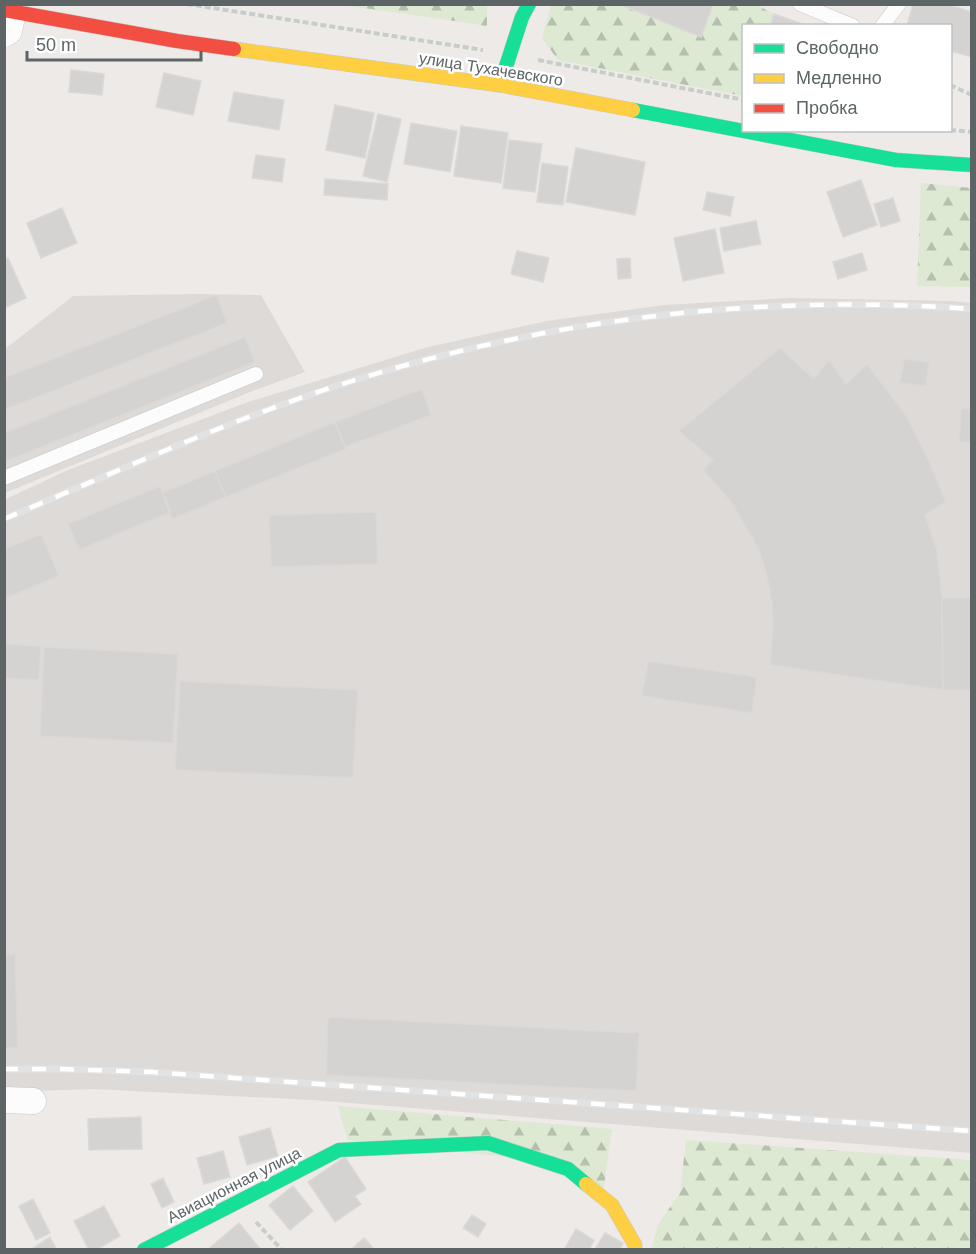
<svg xmlns="http://www.w3.org/2000/svg" width="976" height="1254" font-family="Helvetica,sans-serif">
	<defs>
		<pattern id="forest-firs" width="22" height="20" patternUnits="userSpaceOnUse" patternTransform="scale(1.5)"><rect width="22" height="20" fill="#dde9d2"/><path d="M5 1l3.5 6h-7zM16 11l3.5 6h-7z" fill="#b6c0ae"/></pattern>
	</defs>
	<rect width="100%" height="100%" fill="#edeae8"/>
	<path fill="#dddad8" d="M200,294L261,295L305,372L250,392L5,493V349L73,296Z
		M789,298L954,301L971,303V1153L313,1100L94,1089L5,1092L4,500L68,470L248,402L428,347L547,321L664,305Z"/>
	<path fill="url(#forest-firs)" d="M716,4L757,5L774,14L770,25L744,26L743,96L558,60L542,38L551,5H619L700,36L713,6Z
		M343,5H487V27L476,24Z
		M921,183L971,188V287L917,286Z
		M338,1106L612,1129L603,1193L572,1164L348,1140Z
		M686,1140L971,1160V1249L651,1250L659,1223L680,1193Z"/>
	<path fill="#d5d2d2" stroke="#dcd8d6" stroke-width="1.5" d="M619,4H713L701,37Z
		M913,4H946L972,12V57L950,51V26H907Z
		M774,14L808,26H770Z
		M71,70L104,74L102,95L69,92Z
		M164,73L201,81L193,115L156,107Z
		M234,92L284,100L279,130L228,121Z
		M335,105L374,113L365,158L326,150Z
		M378,114L401,119L387,182L363,176Z
		M411,123L457,131L450,172L404,164Z
		M461,126L508,133L501,183L454,176Z
		M509,140L542,144L535,192L503,188Z
		M576,148L645,162L635,215L566,202Z
		M256,155L285,159L282,182L252,178Z
		M542,163L568,167L563,205L537,202Z
		M325,179L388,184L387,200L324,195Z
		M861,180L877,225L843,237L827,192Z
		M707,192L734,197L730,216L703,210Z
		M893,198L900,221L881,227L874,204Z
		M62,208L77,243L41,258L27,223Z
		M756,221L761,244L724,251L720,228Z
		M715,229L724,273L683,281L674,238Z
		M517,251L549,258L543,282L511,274Z
		M862,253L867,270L838,279L833,262Z
		M8,258L26,298L4,308V260Z
		M630,258L631,278L618,279L617,259Z
		M217,295L227,323L4,410V378Z
		M245,337L255,362L4,462V433Z
		M780,348L814,379L829,360L846,384L867,364L907,417L928,459L946,502L925,515L937,550L942,598L943,690L770,665L773,627L772,603L767,576L761,556L752,537L731,502L703,470L713,460L679,431Z
		M904,359L929,362L926,386L900,383Z
		M422,389L431,415L345,447L335,422Z
		M961,409H972V443L959,442Z
		M335,422L346,449L226,497L215,471Z
		M215,471L226,497L172,519L162,493Z
		M160,486L171,512L79,550L68,524Z
		M376,512L378,564L271,567L269,515Z
		M41,534L59,576L4,599V549Z
		M942,598H972V690H943Z
		M4,644L41,646L39,680L4,678Z
		M44,647L178,654L173,743L40,736Z
		M648,661L757,677L752,713L642,696Z
		M180,681L358,690L353,778L175,770Z
		M15,954L18,1048H4V955Z
		M328,1017L639,1033L636,1091L326,1075Z
		M141,1117L142,1149L89,1150L88,1119Z
		M270,1128L278,1156L247,1165L239,1137Z
		M223,1151L230,1177L204,1184L197,1158Z
		M345,1157L366,1189L355,1196L361,1204L335,1222L308,1182Z
		M163,1178L174,1202L162,1208L151,1184Z
		M293,1186L313,1211L290,1230L269,1205Z
		M33,1199L50,1233L36,1240L19,1206Z
		M104,1206L120,1236L96,1250H89L74,1221Z
		M472,1215L486,1224L478,1237L463,1228Z
		M239,1223L261,1250H207Z
		M576,1229L594,1240L589,1250H564Z
		M605,1233L623,1243L620,1250L595,1249Z
		M50,1237L57,1250H30Z
		M364,1238L375,1250H354L353,1248Z"/>
	<g fill="none" stroke-linecap="round" stroke-linejoin="round">
		<defs>
			<path id="lane" d="M800,4L853,26
				M882,26L899,4
				M4,478L256,374"/>
			<path id="street" d="M4,34L9,31L13,12
				M4,1100L33,1101"/>
			<path id="fast" d="M500,85L522,17L529,4
				M633,110L896,160L972,165
				M144,1250L339,1150L488,1143L568,1169L586,1184"/>
			<path id="slow" d="M234,49L500,85L633,110
				M586,1184L612,1205L635,1245V1250"/>
			<path id="jam" d="M4,10L177,41L234,49"/>
		</defs>
		<use href="#lane" stroke="#c8c9c8" stroke-width="15"/>
		<use href="#street" stroke="#c8c9c8" stroke-width="27"/>
		<use href="#fast" stroke="#c8c8c8" stroke-width="15"/>
		<use href="#slow" stroke="#c8c8c8" stroke-width="15"/>
		<use href="#jam" stroke="#c8c8c8" stroke-width="15"/>
		<path stroke="#c7cec9" stroke-width="4" stroke-dasharray="6 3" stroke-linecap="butt" d="M187,4L483,50
			M538,60L744,100
			M950,85L972,95
			M950,130L972,132
			M256,1222L282,1250"/>
		<use href="#lane" stroke="#fcfcfc" stroke-width="14"/>
		<use href="#street" stroke="#fcfcfc" stroke-width="26"/>
		<use href="#fast" stroke="#16e098" stroke-width="14"/>
		<use href="#slow" stroke="#ffcf43" stroke-width="14"/>
		<use href="#jam" stroke="#f24e42" stroke-width="14"/>
		<defs>
			<path id="rail" d="M4,519C123,469 242,414 365,377C563,317 765,294 972,309
				M4,1069H60L152,1072L972,1131"/>
		</defs>
		<use href="#rail" stroke="#e2e2e2" stroke-width="7"/>
		<use href="#rail" stroke="#fff" stroke-width="4.5" stroke-dasharray="14" stroke-linecap="butt"/>
	</g>
	<g text-anchor="middle" dominant-baseline="central" stroke-width="5" stroke-linejoin="round" paint-order="stroke">
		<g font-size="16" fill="#5c6466" stroke="#fff">
			<text transform="translate(491 69) rotate(9)">улица Тухачевского</text>
			<text transform="translate(234 1185) rotate(-27)">Авиационная улица</text>
		</g>
	</g>
	<rect width="976" height="1254" fill="none" stroke="#5c6466" stroke-width="12"/>
	<rect x="742" y="24" width="210" height="108" fill="#ffffff" stroke="#bec1c2" stroke-width="1.5"/>
	<rect x="754" y="44" width="30" height="9" fill="#16e098" stroke="#bec1c2" stroke-width="1.5"/>
	<text x="796" y="54" font-size="18" fill="#5c6466">Свободно</text>
	<rect x="754" y="74" width="30" height="9" fill="#ffcf43" stroke="#bec1c2" stroke-width="1.5"/>
	<text x="796" y="84" font-size="18" fill="#5c6466">Медленно</text>
	<rect x="754" y="104" width="30" height="9" fill="#f24e42" stroke="#bec1c2" stroke-width="1.5"/>
	<text x="796" y="114" font-size="18" fill="#5c6466">Пробка</text>
	<path d="M27 51v9h174v-9" fill="none" stroke="#5c6466" stroke-width="3"/>
	<text x="36" y="51" font-size="18" fill="#5c6466" stroke="#ffffff" stroke-width="4.5" paint-order="stroke">50 m</text>
</svg>
